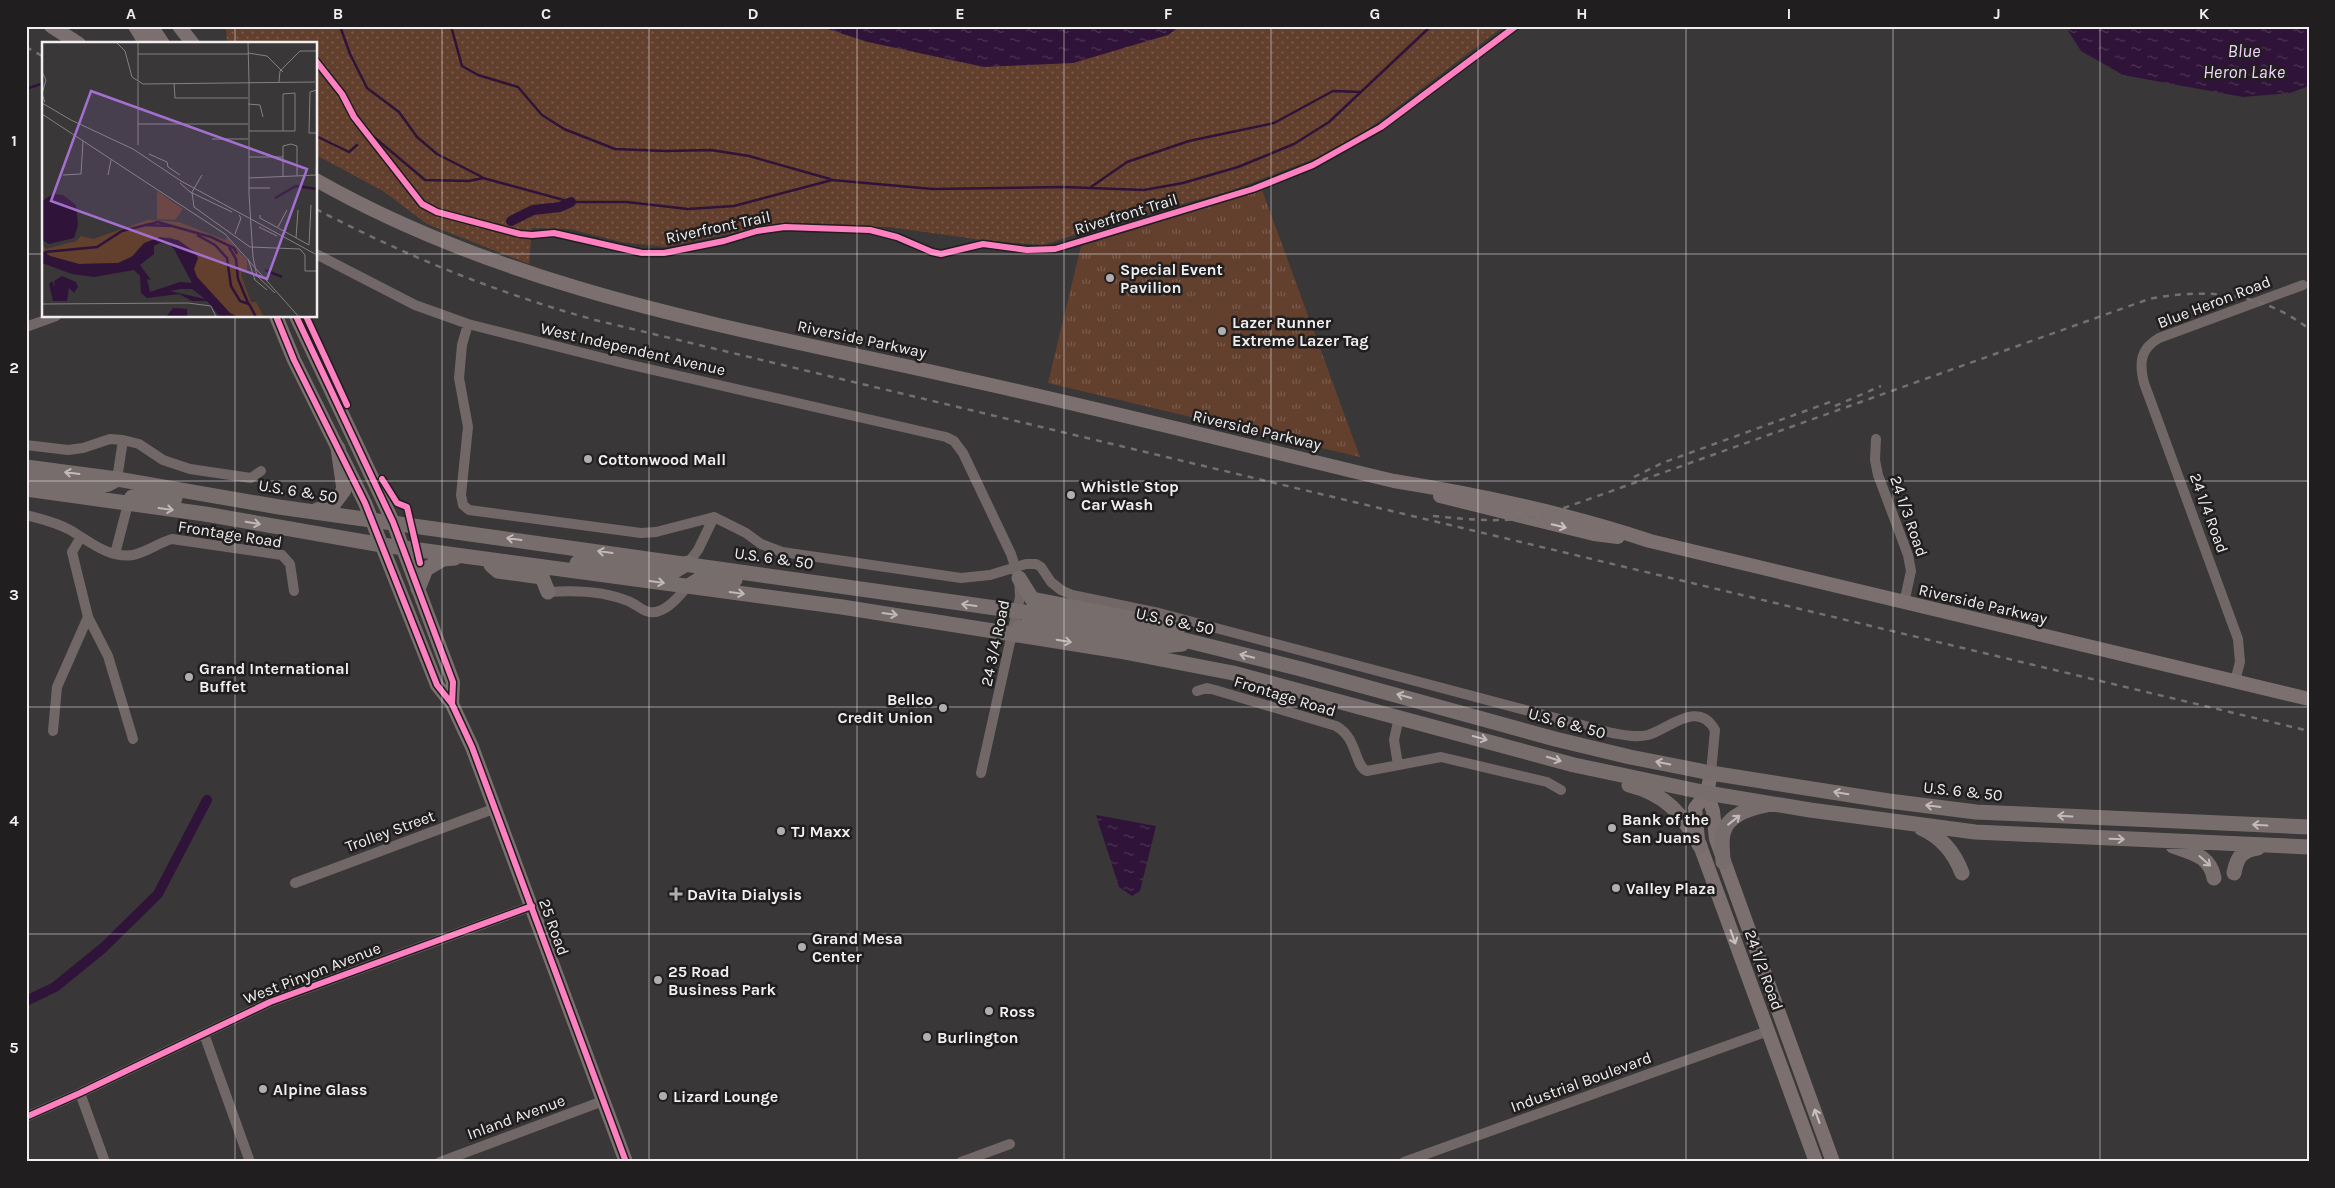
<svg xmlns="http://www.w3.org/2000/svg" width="2335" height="1188" font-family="Karla,sans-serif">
	<defs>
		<pattern id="grass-dots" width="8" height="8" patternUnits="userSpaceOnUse" patternTransform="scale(1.25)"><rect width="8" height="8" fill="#63402e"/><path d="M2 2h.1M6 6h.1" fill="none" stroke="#7a5c4d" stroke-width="1.8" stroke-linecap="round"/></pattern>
		<pattern id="park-tufts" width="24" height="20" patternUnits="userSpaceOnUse" patternTransform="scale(1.25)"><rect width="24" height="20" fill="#63402e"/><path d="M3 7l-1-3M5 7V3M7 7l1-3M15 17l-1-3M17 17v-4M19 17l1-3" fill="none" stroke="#7a5c4d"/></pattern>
		<pattern id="water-ripples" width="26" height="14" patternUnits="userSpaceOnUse" patternTransform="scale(1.25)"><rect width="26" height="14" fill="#301338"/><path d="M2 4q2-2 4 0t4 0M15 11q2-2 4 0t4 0" fill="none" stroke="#4e3655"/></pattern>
	</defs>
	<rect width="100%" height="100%" fill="#393738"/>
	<path fill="url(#grass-dots)" d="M226,26H819L868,42L1168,35L1180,26H1504L1345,147L1230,191L1095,228L1044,245L982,240L889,227L771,225L665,247L621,242L570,229L532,228L529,264L427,224L383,191L316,155V44H227Z"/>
	<path fill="url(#park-tufts)" d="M1262,190L1360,457L1048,383L1081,246Z"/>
	<path fill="#63402e" d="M1215,306L1235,310L1237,324L1232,345L1207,339Z"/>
	<path fill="url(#water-ripples)" d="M819,26H1180L1168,35L1073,63L984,67L868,42Z
		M2065,26H2309V86L2290,93L2243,97L2123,75L2081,51Z
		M1096,815L1156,826L1140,891L1132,896L1119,887Z"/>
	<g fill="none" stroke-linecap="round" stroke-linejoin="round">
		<path stroke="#301338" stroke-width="2.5" d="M340,26L350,54L367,88L399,112L417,137L437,154L482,177
			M451,26L462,66L478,75L518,87L542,115L564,129L615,149L666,151L711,150L749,156L830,179
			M26,89L44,83
			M316,136L349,152L357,145
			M374,137L425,180L469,181L483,178L571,202H627L688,209L734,206L832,180L933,189L1064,187L1144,190L1183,183L1238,167L1294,144L1329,122L1431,26
			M1091,187L1127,162L1189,141L1274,123L1333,91L1361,92"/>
		<path stroke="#301338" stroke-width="10" d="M511,221L533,210L560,207L571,202
			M26,1001L55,987L103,948L158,894L207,800"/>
		<path stroke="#716767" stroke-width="10" d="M316,254L415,305L468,324L627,364L946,437L954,441L963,453L1011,554L1019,578L1020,597L981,773
			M468,324L462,345L459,378L468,427L461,495L463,505L469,510L641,533L656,532L714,517L746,533L761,544L782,552L961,578L990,575L1026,564H1036L1041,567L1051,582L1061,590L1072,595L1159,613L1612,733C1624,735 1636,738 1648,735C1669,729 1698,699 1715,730L1711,773
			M26,327L56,316
			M1876,439L1875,460L1878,475L1908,555L1911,571L1904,603
			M26,445L68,450L83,448L110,439L123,440L139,444L163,460L190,469L251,478L261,471
			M117,479L123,440
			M26,515C41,519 56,522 70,530C89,541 109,559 133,555C147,552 158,543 172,539L282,555L290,564L294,591
			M115,554L128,504
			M688,563L698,550L714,517
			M548,592C574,590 604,591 628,601C639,605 646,616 659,611C670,608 681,594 688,586
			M88,617L108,656L133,739
			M2235,681L2240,662L2238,639L2144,383C2139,363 2140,349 2159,338L2303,285
			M1197,691L1207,688L1215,690L1336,726C1358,738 1354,766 1367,771L1441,757L1547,782L1561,790
			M53,731L57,687L88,617L72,552L81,537
			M1398,765L1394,740L1399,717
			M295,883L496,808
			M204,1034L250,1162
			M80,1093L105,1162
			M26,1117L80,1093L270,1002L532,906
			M440,1162L603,1101
			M961,1162L1010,1144
			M1404,1162L1768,1031"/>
		<path stroke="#7b706f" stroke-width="14" d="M51,26L79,44
			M135,26L146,44
			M151,26L163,44
			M179,26L193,44
			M316,180C513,292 737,328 955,377C1102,409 1248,446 1394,481C1481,495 1567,513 1650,541L2309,699
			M276,316L294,360L365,503L437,685L452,704L472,747L626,1162
			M296,316L393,522L453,682L452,704
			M1440,496L1594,534L1618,537
			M1711,773L1707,793L1713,811L1716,839L1833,1162
			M1707,793L1695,808L1698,840L1816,1162"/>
		<path stroke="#786d6d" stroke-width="15" d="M26,467L117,479L279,507L1038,614L1164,635L1301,669L1555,739L1630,757L1711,773L1889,801L1976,812L2309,827
			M26,478C50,482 93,495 114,481
			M26,489L205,514L382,545L842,607L1119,651L1233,673L1574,765L1707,793L1810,810L1975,832L2309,847
			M128,504L132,497L141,495L175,498
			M317,510L332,506L344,490L338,448
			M577,563L588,562L673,572L688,563
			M491,565L498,571L542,577L548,592
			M1019,578L1032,599L1160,624L1177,633
			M690,585L701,578L735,580
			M418,589L426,569L443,559L455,558
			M1015,635L1019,628L1032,624L1163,646L1182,644
			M1629,785C1666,794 1682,814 1700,846
			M1921,828C1942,837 1954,852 1962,873
			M2173,846C2193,853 2210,856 2214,878
			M1723,862C1723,853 1721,842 1723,834C1727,815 1751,808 1767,805
			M2234,873C2237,857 2242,850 2258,848"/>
		<path stroke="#747070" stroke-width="2.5" stroke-dasharray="6 6" stroke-linecap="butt" d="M26,47L44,57
			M316,209C406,256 497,293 595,320L2309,731
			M1835,406L1881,386
			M1634,477L1662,463L1830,402
			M1433,516C1474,520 1510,524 1550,513L2149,299C2206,288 2262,292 2309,329"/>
		<defs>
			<path id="cycleway" d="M316,61L342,94L354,117L422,204L437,212L520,234L532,235L554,233L642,253H664L724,241L757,231L785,227L870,230L897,237L932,252L941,254L983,244L1027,250L1055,249L1253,189L1313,165L1381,127L1516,26
				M276,316L294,360L365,503L437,685L452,704L472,747L626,1162
				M296,316L393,522L453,682L452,704
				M306,316L347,405
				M382,479L397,503L407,507L420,563
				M26,1117L80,1093L270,1002L532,906"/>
		</defs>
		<use href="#cycleway" stroke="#201e1e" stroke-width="9"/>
		<use href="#cycleway" stroke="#ff80c0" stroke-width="6"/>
	</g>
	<defs><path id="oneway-shaft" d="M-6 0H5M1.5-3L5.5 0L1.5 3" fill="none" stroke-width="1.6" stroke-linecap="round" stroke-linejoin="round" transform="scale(1.25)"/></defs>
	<g stroke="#c1babb">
		<use href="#oneway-shaft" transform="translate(72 473) rotate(-173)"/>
		<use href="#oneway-shaft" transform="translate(166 509) rotate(8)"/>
		<use href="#oneway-shaft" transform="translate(253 523) rotate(10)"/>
		<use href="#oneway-shaft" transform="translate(514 539) rotate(-172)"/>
		<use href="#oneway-shaft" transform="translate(605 552) rotate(-172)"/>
		<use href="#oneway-shaft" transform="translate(657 582) rotate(8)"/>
		<use href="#oneway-shaft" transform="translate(737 593) rotate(8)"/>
		<use href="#oneway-shaft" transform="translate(969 605) rotate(-172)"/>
		<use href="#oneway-shaft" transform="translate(890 614) rotate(8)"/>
		<use href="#oneway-shaft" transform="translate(1064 641) rotate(10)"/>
		<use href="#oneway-shaft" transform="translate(1247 656) rotate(-166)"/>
		<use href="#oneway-shaft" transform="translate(1404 696) rotate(-165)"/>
		<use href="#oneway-shaft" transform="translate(1480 738) rotate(15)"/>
		<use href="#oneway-shaft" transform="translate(1554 759) rotate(17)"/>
		<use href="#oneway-shaft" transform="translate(1663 763) rotate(-169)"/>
		<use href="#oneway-shaft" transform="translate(1841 793) rotate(-171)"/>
		<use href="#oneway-shaft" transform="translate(1933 806) rotate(-173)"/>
		<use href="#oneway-shaft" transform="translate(2065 816) rotate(-177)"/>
		<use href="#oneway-shaft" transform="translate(1734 820) rotate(-38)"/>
		<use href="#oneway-shaft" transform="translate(2260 825) rotate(-177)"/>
		<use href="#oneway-shaft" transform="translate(2117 839) rotate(2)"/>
		<use href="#oneway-shaft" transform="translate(2205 861) rotate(42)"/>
	</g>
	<g stroke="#c8c2c2">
		<use href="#oneway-shaft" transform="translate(1559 526) rotate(13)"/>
		<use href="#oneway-shaft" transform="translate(1733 937) rotate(70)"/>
		<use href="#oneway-shaft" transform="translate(1817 1116) rotate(-110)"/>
	</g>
	<path fill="none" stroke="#f1eeef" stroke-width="1" stroke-opacity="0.55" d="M235,26V44M442,26V1162M649,26V1162M857,26V1162M1064,26V1162M1271,26V1162M1478,26V1162M1686,26V1162M1893,26V1162M2100,26V1162M26,254H44M316,254H2309M235,316V1162M26,481H2309M26,707H2309M26,934H2309"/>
	<g fill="#b1aeaf" stroke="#201e1e" stroke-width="2">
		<circle cx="1110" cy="278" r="5"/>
		<circle cx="1222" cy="331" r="5"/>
		<circle cx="588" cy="459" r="5"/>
		<circle cx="1071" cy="495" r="5"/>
		<circle cx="189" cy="677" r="5"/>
		<circle cx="943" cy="708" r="5"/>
		<circle cx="1612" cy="828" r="5"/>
		<circle cx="781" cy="831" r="5"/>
		<circle cx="1616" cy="888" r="5"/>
		<path d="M673.5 886.5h5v5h5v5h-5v5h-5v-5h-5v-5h5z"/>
		<circle cx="802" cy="947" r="5"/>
		<circle cx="658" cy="980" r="5"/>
		<circle cx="989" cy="1011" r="5"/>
		<circle cx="927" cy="1037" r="5"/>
		<circle cx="263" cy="1089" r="5"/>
		<circle cx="663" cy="1096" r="5"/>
	</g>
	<g text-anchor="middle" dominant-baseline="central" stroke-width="5" stroke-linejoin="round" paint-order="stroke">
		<g font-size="16" fill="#f1eeef" stroke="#201e1e">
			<text transform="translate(1126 214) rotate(-17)">Riverfront Trail</text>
			<text transform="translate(718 227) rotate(-12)">Riverfront Trail</text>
			<text transform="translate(2214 302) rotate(-21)">Blue Heron Road</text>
			<text transform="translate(862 339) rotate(12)">Riverside Parkway</text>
			<text transform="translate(633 349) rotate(13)">West Independent Avenue</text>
			<text transform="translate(1257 430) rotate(13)">Riverside Parkway</text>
			<text transform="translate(298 491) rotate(9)">U.S. 6 &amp; 50</text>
			<text transform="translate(2209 513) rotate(70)">24 1/4 Road</text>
			<text transform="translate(1909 516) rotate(71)">24 1/3 Road</text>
			<text transform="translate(230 534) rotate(9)">Frontage Road</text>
			<text transform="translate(774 558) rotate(8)">U.S. 6 &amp; 50</text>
			<text transform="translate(1983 604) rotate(13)">Riverside Parkway</text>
			<text transform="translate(1175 621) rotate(12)">U.S. 6 &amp; 50</text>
			<text transform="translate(995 643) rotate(-78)">24 3/4 Road</text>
			<text transform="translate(1285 696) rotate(17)">Frontage Road</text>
			<text transform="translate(1567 723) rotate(15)">U.S. 6 &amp; 50</text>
			<text transform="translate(1963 791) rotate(6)">U.S. 6 &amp; 50</text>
			<text transform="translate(390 831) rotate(-20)">Trolley Street</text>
			<text transform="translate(554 927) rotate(70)">25 Road</text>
			<text transform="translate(1764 970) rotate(70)">24 1/2 Road</text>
			<text transform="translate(312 973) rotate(-21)">West Pinyon Avenue</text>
			<text transform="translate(1581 1082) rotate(-20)">Industrial Boulevard</text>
			<text transform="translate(516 1117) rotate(-20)">Inland Avenue</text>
		</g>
		<g font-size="16" font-weight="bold" fill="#f1eeef" stroke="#201e1e" text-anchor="start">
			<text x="1120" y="269">Special Event<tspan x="1120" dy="18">Pavilion</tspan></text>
			<text x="1232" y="322">Lazer Runner<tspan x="1232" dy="18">Extreme Lazer Tag</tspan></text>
			<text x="598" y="459">Cottonwood Mall</text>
			<text x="1081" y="486">Whistle Stop<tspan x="1081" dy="18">Car Wash</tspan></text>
			<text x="199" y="668">Grand International<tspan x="199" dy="18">Buffet</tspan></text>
			<text x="933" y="699" text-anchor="end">Bellco<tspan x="933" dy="18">Credit Union</tspan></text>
			<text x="1622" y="819">Bank of the<tspan x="1622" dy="18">San Juans</tspan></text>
			<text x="791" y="831">TJ Maxx</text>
			<text x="1626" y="888">Valley Plaza</text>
			<text x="687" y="894">DaVita Dialysis</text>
			<text x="812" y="938">Grand Mesa<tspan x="812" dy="18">Center</tspan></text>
			<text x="668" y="971">25 Road<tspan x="668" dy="18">Business Park</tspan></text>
			<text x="999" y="1011">Ross</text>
			<text x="937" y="1037">Burlington</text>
			<text x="273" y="1089">Alpine Glass</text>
			<text x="673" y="1096">Lizard Lounge</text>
		</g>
		<g font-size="18" font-style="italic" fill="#f4d3fe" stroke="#201e1e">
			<text x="2244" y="51">Blue<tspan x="2244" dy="21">Heron Lake</tspan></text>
		</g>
	</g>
	<g transform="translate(42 42)">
		<rect width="275" height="275" fill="#393738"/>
		<path d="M106,178L137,180L183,198L185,195L205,219V231L200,230L199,233L209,260H214L222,275H196L188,271L155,235L152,227L153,210L128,195L98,205L86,219L76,221L37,222L8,214L0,208V202L4,207L34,199L39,194L51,197Z" fill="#63402e"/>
		<path d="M115,149L141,167L133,178L115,177Z" fill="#63402e"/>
		<path d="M11,152L21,153L34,163L36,183L32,196L7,202L0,198V159ZM118,195L136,198L153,210L156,216L152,227L155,235L188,271L196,275H178L165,259H150L137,252L105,256L99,251L98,234L92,228L52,235L30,232L0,221V208L8,214L37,222L76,221L91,214L102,201ZM118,201L127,202L132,207L150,241L138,240L108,250L105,237L109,238L98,223L112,212V204ZM139,247H150L163,257L128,249ZM20,234L34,240L36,245L32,251L27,246L25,259H11L7,242L10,239L13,245L12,239ZM131,266L145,267V274L148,275H124Z" fill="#301338" fill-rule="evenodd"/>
		<path fill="none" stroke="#301338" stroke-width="2.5" d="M233,156L254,144L275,147M102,183L130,184M155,193L173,203L185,216L189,244L198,259L207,262L214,275M187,205L194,217L196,237L206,261M3,210L55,205L80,189L116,180L169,195L192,206L195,212M223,228L240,235"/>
		<path fill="none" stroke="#838081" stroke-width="1" d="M74,0L83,9L90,35L101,42L273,40M206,0L207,41M206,11L225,14L241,30M96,12H206M0,30L4,38L0,52L3,60M96,39V0M96,40V103M207,40V152L211,215L215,234L233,251M237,40L238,29L258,9H275M132,41L133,56H206M275,48L268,50L267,91H275M0,61L29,78L91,107L139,139L275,213M206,62L218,63L221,75M0,72L183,192L257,275M96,82H206M207,89H253V51L241,52V89M170,97H206M249,102L255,104V133M107,112L125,120L126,125L138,133M207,115H241M21,133L39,132L41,99M66,133L69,118M160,133L150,150L152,165L208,205L258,207L263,213V229H275M274,133L275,106M241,135V104L249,102M207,136L275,133M138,141L148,150L190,170M207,146H228M218,173V176L267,203L269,163M217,185L235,194M236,185L245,168M193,192L199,176L197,173M254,196L256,168M206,217L213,238L225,248M0,262L146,261L169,264L174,275"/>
		<path fill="#a470d0" fill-opacity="0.15" stroke="#a470d0" stroke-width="2.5" d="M49,49L265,127L225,237L9,159Z"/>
		<rect width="275" height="275" fill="none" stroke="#f1eeef" stroke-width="2.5"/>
	</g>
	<rect width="2335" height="1188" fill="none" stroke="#201e1e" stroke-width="55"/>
	<rect x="28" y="28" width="2280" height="1132" fill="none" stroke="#f1eeef" stroke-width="2"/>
	<g font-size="16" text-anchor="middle" font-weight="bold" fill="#f1eeef">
		<text x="131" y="19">A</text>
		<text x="338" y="19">B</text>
		<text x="546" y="19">C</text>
		<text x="753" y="19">D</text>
		<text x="960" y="19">E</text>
		<text x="1168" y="19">F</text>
		<text x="1375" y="19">G</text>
		<text x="1582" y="19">H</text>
		<text x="1789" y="19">I</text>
		<text x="1997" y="19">J</text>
		<text x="2204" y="19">K</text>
		<text x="14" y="146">1</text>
		<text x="14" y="373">2</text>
		<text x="14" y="600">3</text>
		<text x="14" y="826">4</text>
		<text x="14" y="1053">5</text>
	</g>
</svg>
